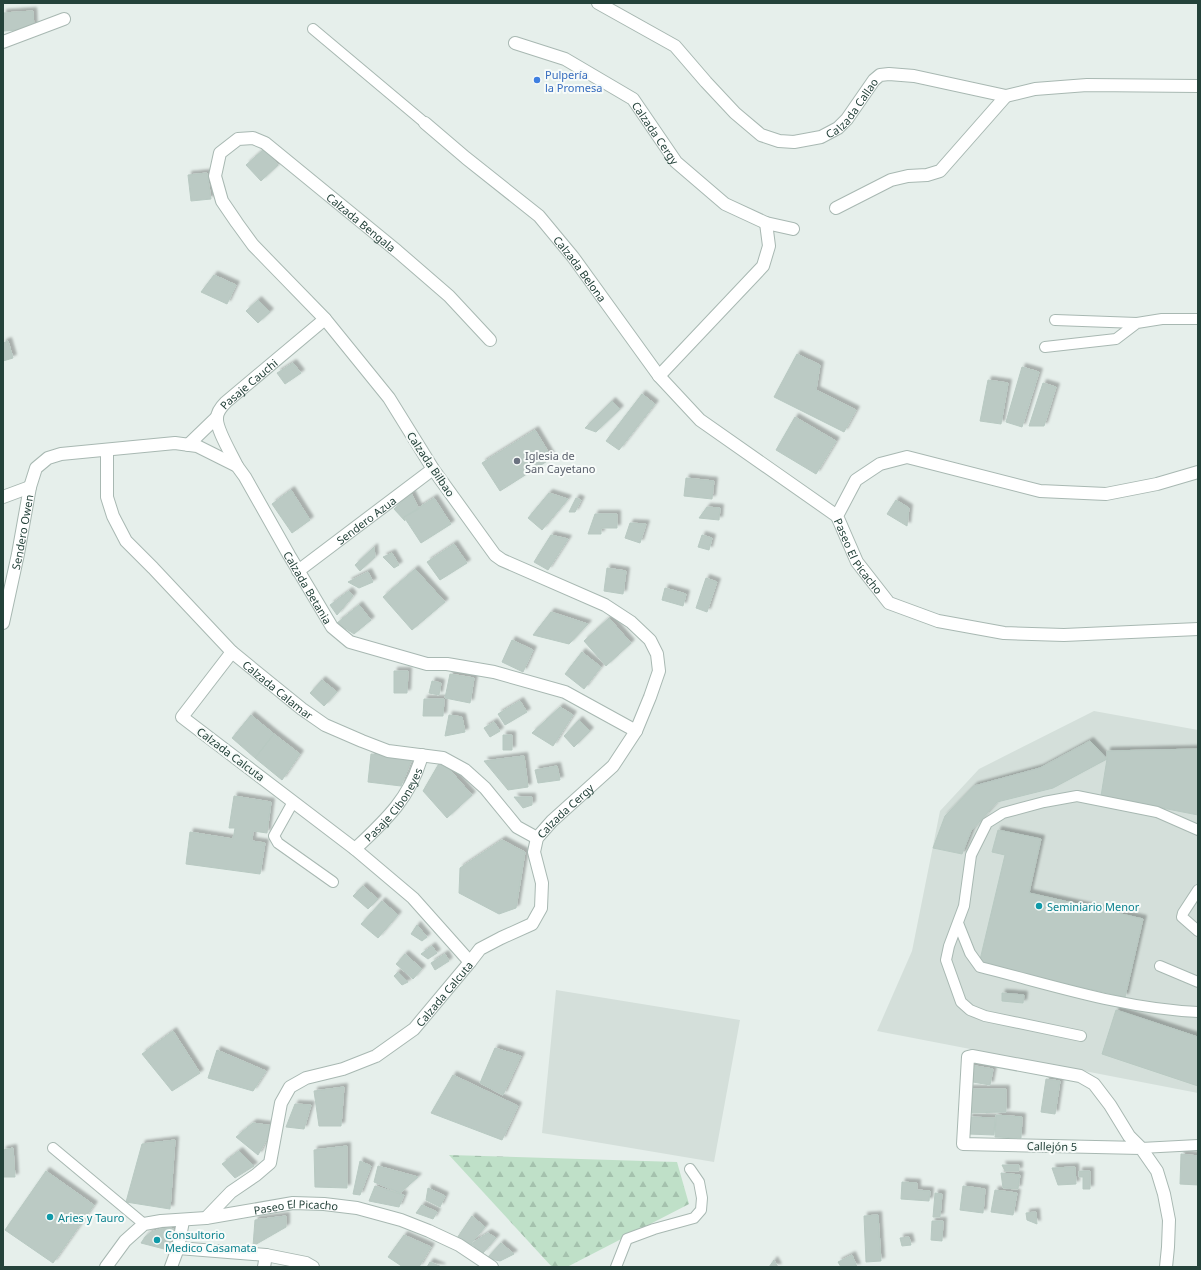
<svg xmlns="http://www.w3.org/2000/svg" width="1201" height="1270" font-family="'Noto Sans',sans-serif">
	<defs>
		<pattern id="forest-firs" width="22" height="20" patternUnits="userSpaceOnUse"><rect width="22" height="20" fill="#bfe0c8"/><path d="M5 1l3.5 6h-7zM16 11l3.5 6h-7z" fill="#a4c1ad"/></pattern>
		<filter id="shadow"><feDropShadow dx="3.5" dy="-3.5" stdDeviation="1" flood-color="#0004"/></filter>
	</defs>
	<rect width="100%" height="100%" fill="#e6efeb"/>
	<path fill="#d4dfda" d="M1094,711L1198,730V1093L877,1031L912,951L940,811L979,769Z
		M556,990L740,1020L714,1162L542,1133Z"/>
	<path fill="url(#forest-firs)" d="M449,1155L677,1162L689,1204L567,1267H552Z"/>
	<path fill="#bbcac4" stroke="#b8c9c2" filter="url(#shadow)" d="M33,11L34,29L3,31V13Z
		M264,149L278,165L261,181L246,165Z
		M207,173L211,199L191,201L188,175Z
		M214,275L236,285L227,304L201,292Z
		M258,300L270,312L258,323L246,311Z
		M8,341L13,358L3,361V343Z
		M797,354L820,365L816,390L856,410L844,432L774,397Z
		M293,363L301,373L285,384L277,373Z
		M1022,367L1039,372L1022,427L1006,422Z
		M988,380L1008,383L1001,424L980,421Z
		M1043,383L1056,387L1044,426H1029Z
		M642,394L655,404L619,450L606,441Z
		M612,401L620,409L596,432L585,428Z
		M795,417L836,441L816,474L776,450Z
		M535,430L552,458L500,491L482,463Z
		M686,478L714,481L712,499L684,496Z
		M291,490L310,520L292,533L272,504Z
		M411,493L419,509L404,517L405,521L394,509Z
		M549,493L568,499L542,530L528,518Z
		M434,498L451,524L421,543L404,517Z
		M576,498L581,500L575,512H569Z
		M896,500L909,508L907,526L887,514Z
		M707,507L720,508L719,520L699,518Z
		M595,514H617V528H601V534H588Z
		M630,523L646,524L640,543L625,538Z
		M551,535L568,539L548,570L534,562Z
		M702,535L712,538L709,550L698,547Z
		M454,544L467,563L440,580L427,562Z
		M374,547L375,557L360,571L355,565Z
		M392,553L399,565L394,568L383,557Z
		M607,568L626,571L623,594L604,591Z
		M415,569L445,602L412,630L383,597Z
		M368,572L373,582L359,588L348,582Z
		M706,578L717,582L707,612L696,608Z
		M665,588L686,594L683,606L662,600Z
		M349,591L353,596L337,615L330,605Z
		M359,605L371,620L354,634L337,623Z
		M551,612L588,624L569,644L533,635Z
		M609,618L631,643L606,666L584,641Z
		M512,640L533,650L523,672L502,662Z
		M582,652L601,667L584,689L565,674Z
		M394,671H408L407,693H394Z
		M450,674L474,678L470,703L445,698Z
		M322,680L337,692L324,706L310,693Z
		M432,681L441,683L439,695L429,693Z
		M424,699H444L443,716H423Z
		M520,701L527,712L505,725L498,714Z
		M560,707L573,715L553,746L532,733Z
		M251,715L274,734L255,758L232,738Z
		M449,715L462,717L465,732L445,736Z
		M579,720L590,731L574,747L564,736Z
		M494,722L500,731L490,737L484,728Z
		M274,734L300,754L282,780L255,758Z
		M503,735H512V750H503Z
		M1090,741L1107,759L1053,788L997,802L971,831L962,854L933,848L945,816L974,786L1040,768Z
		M1198,749V815L1101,796L1107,759V751Z
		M371,754L412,759L401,786L368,782Z
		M524,756L528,787L508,790L484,761Z
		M441,760L472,795L447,818L423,791Z
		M557,766L560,780L538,783L535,770Z
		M234,796L271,802L267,833L253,831L252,841L265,843L260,874L186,864L190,832L233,839L235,828H229Z
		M514,797H532V805L523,808Z
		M998,830L1041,839L1029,893L1143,919L1125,997L979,964L1005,855L992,852Z
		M502,840L525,852L516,908L499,914L459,893L460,868Z
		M363,886L378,899L368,909L353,896Z
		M382,901L398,915L378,938L361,924Z
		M417,925L427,937L422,941L411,934Z
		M432,946L437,953L428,959L421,954Z
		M405,954L422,969L413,979L396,964Z
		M445,954L449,961L435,970L431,963Z
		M398,972L408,982L402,985L394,976Z
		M1002,993L1024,995L1023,1003L1002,1001Z
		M1116,1010L1198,1037V1086L1102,1054Z
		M173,1031L200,1073L172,1091L142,1054Z
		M495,1048L521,1056L503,1095L480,1083Z
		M217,1050L266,1071L253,1091L208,1078Z
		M970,1065L993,1069L990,1085L967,1081Z
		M453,1075L518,1106L502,1140L431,1113Z
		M1046,1079L1060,1081L1055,1114L1041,1112Z
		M344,1087L341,1126H319L314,1091Z
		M966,1089H1006V1112L966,1113Z
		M295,1104L311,1105L304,1129L286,1127Z
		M996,1115L1022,1117L1021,1138L995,1137Z
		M969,1117L995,1118L994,1135L968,1134Z
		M253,1123L274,1126L258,1155L236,1137Z
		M175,1140L170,1209L126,1202L142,1144Z
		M347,1146V1188L315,1187L314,1150Z
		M13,1148L15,1177H3V1150Z
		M239,1151L254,1166L235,1178L222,1164Z
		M1181,1154L1198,1156V1185L1180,1184Z
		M360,1161L371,1166L360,1195L353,1194Z
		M1002,1165H1019V1171H1005Z
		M378,1166L418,1177L400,1193L374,1182Z
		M1075,1167L1076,1184L1058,1185L1052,1168Z
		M46,1171L94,1205L53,1263L5,1230Z
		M1079,1171H1090V1189H1083V1177H1079Z
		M1001,1173L1020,1175L1018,1189L1003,1188Z
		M902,1182L917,1183V1190L930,1191L929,1201L901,1199Z
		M375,1186L404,1195L399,1207L369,1201Z
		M963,1186L985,1189L983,1213L960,1210Z
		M428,1188L445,1196L440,1207L426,1200Z
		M995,1190L1017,1193L1013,1215L991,1212Z
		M935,1193L942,1194L940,1217H933Z
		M422,1205L437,1212L433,1219L416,1213Z
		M1036,1212L1037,1224L1027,1220L1026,1213Z
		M878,1215L881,1261L866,1262L864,1216Z
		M286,1216V1227L253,1246L255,1220Z
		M472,1216L485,1227L469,1246L457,1238Z
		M932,1221H943L942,1241L931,1240Z
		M170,1228L174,1229L168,1250L141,1243L145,1237L151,1232L160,1229Z
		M488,1233L496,1238L483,1253L471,1244Z
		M404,1235L431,1247L419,1267H403L388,1257Z
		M909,1237L911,1245L902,1246L900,1238Z
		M501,1243L514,1254L500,1261L487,1258Z
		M852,1255L857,1267H841L838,1262Z
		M774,1260L778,1267H769Z
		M430,1262L442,1267H427Z"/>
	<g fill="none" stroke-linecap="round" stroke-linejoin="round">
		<defs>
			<path id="service" d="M313,29L425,123
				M1055,320L1137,323
				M1045,347L1116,339L1137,323L1162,319H1198
				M293,802L274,836L278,843L333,882
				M1198,890L1183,913L1182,917L1198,931
				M958,923L970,953L980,967C1052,985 1124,1009 1198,1012
				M1160,966L1198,982
				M1081,1036L985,1016L970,1010L961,1002L946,960L949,946L964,906L971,855L987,823L1003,813L1044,802L1077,796L1157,812L1198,830
				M53,1148L144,1224
				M1141,1148L1198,1145
				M616,1267L627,1239L654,1229L694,1218L701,1210L702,1198L699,1182L690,1169"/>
			<g id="minor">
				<path id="s1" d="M598,3L675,46L706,82L735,113L761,135L779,141L794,142L821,137L838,128L847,119L874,80L880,75L889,74L914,76L1006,96L1035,89L1087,85L1198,86"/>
				<path d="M3,42L64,19"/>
				<path id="s2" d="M515,43L565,59L633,99L676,162L725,204L766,223L793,229"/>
				<path id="s3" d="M425,123L466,158L539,216L573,257L659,376L700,420L837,516"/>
				<path d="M836,208L891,180L908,176L927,175L940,171L1006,96"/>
				<path d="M659,376L763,266L769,246L766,223"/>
				<path d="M188,445L217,417"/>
				<path id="s4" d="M107,450V497L113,516L126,541L153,568L232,652L302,709L325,725L362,741L388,751L443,758L465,770L485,788L517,827L537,838"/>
				<path id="s5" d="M237,466C232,455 216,429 217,418C217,412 222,406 226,402L325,319"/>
				<path d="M3,497L30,487"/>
				<path id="s6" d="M298,571L433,469"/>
				<path id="s7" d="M3,623L18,554L30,487L36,468L48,458L61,454L175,443L197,446L237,466L245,477L289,555L332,627L350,642L427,664H447L494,672L565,692L636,731"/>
				<path id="s8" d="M355,849C386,820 411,797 422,755"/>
				<path id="s9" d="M470,962L480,949L501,938L532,924L541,908L542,883L534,852L537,838L552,821L613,766L636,731L650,697L659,671L657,654L650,640L631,622L605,605L502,560L495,555L433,469L389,398L325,319L253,245L237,223L222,201L215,176L220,153L238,139L253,138L265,143L397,251L449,296L490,340"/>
				<path d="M1141,1148L963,1144L968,1057L972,1056L1080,1076L1094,1084L1110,1105L1129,1136L1141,1148L1157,1171L1164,1194L1169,1220L1168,1247L1166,1267"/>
				<path id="s10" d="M206,1218L231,1192L256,1175L270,1163L281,1103L290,1087L306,1078L343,1069L376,1056L414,1029L470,962L413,898L355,849L182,717L232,652"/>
				<path d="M178,1248L266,1255L306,1263L313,1267"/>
				<path d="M171,1267L178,1248L183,1221"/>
				<path d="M264,1267L266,1255"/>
			</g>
			<g id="tertiary">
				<path id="s11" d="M1198,472L1157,484L1106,494L1040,491L907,457L880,464L856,480L837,516L857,562L889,603L938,621L1004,633L1064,635L1198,629"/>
				<path id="s12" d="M106,1267L125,1241L144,1224L161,1221L206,1218L293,1203L324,1204L357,1208L401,1220L429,1231L459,1245L492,1267"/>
			</g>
		</defs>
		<use href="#service" stroke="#a8b8b2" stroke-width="12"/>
		<use href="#minor" stroke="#a8b8b2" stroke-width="14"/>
		<use href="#tertiary" stroke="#a8b8b2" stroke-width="14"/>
		<use href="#service" stroke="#fff" stroke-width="10"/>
		<use href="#minor" stroke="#fff" stroke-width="12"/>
		<use href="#tertiary" stroke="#fff" stroke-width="12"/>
	</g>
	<circle fill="#3f7fe0" stroke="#f7fbf9" stroke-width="1.5" cx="537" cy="80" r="4"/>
	<circle fill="#6b7280" stroke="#f7fbf9" stroke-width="1.5" cx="517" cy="461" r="4"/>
	<g fill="#0f9aa8" stroke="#f7fbf9" stroke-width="1.5">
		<circle cx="1039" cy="906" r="4"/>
		<circle cx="50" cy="1217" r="4"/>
		<circle cx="157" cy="1240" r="4"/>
	</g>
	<g text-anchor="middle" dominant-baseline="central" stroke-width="4" stroke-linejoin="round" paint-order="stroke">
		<g font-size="11" fill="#366cbe" stroke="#f7fbf9" text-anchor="start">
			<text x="545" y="74">Pulpería<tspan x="545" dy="13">la Promesa</tspan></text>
		</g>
		<g font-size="11" fill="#24423a" stroke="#f7fbf9">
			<text stroke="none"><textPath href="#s1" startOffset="317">Calzada Callao</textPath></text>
			<text stroke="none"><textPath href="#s2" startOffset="172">Calzada Cergy</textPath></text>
			<text stroke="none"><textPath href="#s9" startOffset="1259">Calzada Bengala</textPath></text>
			<text stroke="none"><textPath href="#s3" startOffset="214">Calzada Belona</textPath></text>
			<text stroke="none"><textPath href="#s5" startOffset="100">Pasaje Cauchi</textPath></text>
			<text transform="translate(431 464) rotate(56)">Calzada Bilbao</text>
			<text stroke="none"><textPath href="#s6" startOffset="85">Sendero Azua</textPath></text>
			<text stroke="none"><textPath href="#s7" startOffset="93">Sendero Owen</textPath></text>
			<text stroke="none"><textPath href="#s11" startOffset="441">Paseo El Picacho</textPath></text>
			<text stroke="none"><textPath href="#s7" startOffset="510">Calzada Betania</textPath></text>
			<text stroke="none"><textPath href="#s4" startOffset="308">Calzada Calamar</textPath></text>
			<text transform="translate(231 754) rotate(37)">Calzada Calcuta</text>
			<text stroke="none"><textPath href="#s8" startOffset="59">Pasaje Ciboneyes</textPath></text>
			<text stroke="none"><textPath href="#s9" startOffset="203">Calzada Cergy</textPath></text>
			<text stroke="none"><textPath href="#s10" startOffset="349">Calzada Calcuta</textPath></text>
			<text transform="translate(1052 1146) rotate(1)">Callejón 5</text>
			<text stroke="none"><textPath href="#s12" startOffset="211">Paseo El Picacho</textPath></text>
		</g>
		<g font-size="11" fill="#5b616d" stroke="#f7fbf9" text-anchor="start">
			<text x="525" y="455">Iglesia de<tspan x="525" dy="13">San Cayetano</tspan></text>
		</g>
		<g font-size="11" fill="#0d838f" stroke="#f7fbf9" text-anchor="start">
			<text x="1047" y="906">Seminiario Menor</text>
			<text x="58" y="1217">Aries y Tauro</text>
			<text x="165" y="1234">Consultorio<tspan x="165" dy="13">Medico Casamata</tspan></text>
		</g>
	</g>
	<rect width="1201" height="1270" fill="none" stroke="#24423a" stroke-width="8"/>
</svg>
